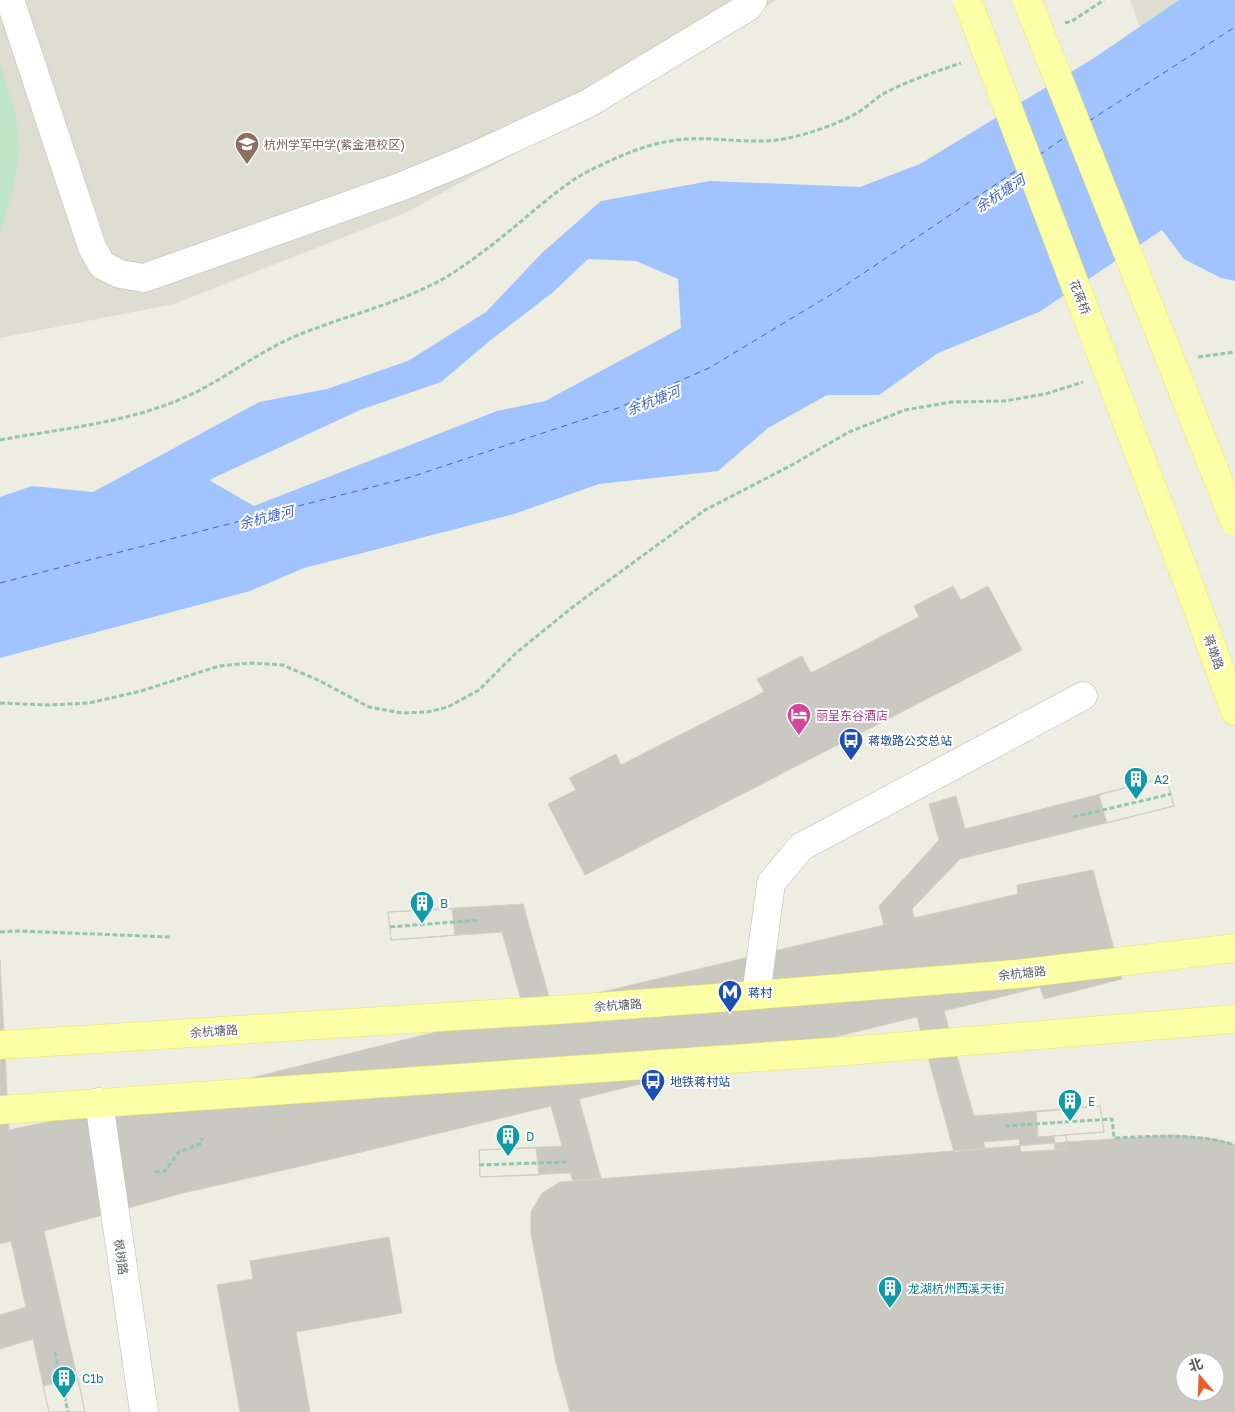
<svg xmlns="http://www.w3.org/2000/svg" width="1235" height="1412" font-family="'Golos Text','Noto Sans SC',sans-serif">
	<rect width="100%" height="100%" fill="#edede2"/>
	<path fill="#ddddd0" d="M0,0H777L584,116L405,213L174,304L0,338Z
		M1130,0H1179L1140,27Z"/>
	<path fill="#bee5c6" d="M0,64L15,110L20,149L14,187L0,233Z"/>
	<path fill="#a1c3ff" fill-rule="evenodd" d="M1179,0H1235V281L1221,278L1184,259L1162,230L1039,312L938,353L879,395H827L768,428L718,471L599,484L514,514L304,568L250,591L0,658V497L32,486L93,492L259,402L327,389L408,361L486,312L542,253L601,201L710,181L860,187L920,164L1094,58ZM588,259L636,261L678,279L681,328L545,401L497,411L254,506L209,480L360,410L441,382L492,339L552,293Z"/>
	<g fill="none" stroke-linecap="round" stroke-linejoin="round">
		<path stroke="#4367c2" stroke-width="1" stroke-dasharray="6 5" stroke-linecap="butt" d="M1089,121L1235,27
			M1039,155L1067,136
			M0,583L411,477L618,408L709,368L837,291L1017,170"/>
	</g>
	<path fill="#cac9c1" stroke="#d2d0c0" fill-rule="evenodd" d="M953,586L961,600L988,586L1022,650L585,875L548,804L576,790L569,778L616,754L621,765L764,692L757,679L802,656L811,673L919,617L914,606Z
		M1166,777L1174,806L960,859L912,909L914,918L1018,894L1017,885L1093,870L1122,979L1044,999L1040,987L944,1011L974,1116L1100,1106L1104,1132L1066,1135L1068,1149L1021,1152L1019,1139L983,1142L985,1148L954,1152L917,1017L579,1099L601,1178L573,1181L570,1173L480,1177L479,1150L562,1146L551,1106L345,1156L179,1194L44,1231L85,1412H49L33,1339L0,1349V1315L26,1307L11,1241L0,1244V959L9,1130L215,1087L524,1010L502,932L391,940L388,912L523,904L551,1004L884,925L879,906L939,840L929,804L956,796L965,829Z
		M1166,777L1174,806L1107,823L1099,795Z
		M452,909L455,935L391,940L388,912Z
		M1100,1106L1104,1132L1038,1137L1036,1112Z
		M1066,1135L1068,1149L1055,1150L1054,1136Z
		M1174,1135L1216,1139L1235,1145V1412H570L556,1363L531,1234V1212L542,1193L560,1182L1067,1142ZM1185,1362H1215V1392H1185Z
		M536,1148L539,1175L480,1177L479,1150Z
		M389,1237L402,1313L296,1332L310,1412H240L217,1285L253,1279L250,1261Z
		M78,1378L85,1412H49L43,1386Z"/>
	<g fill="none" stroke-linecap="round" stroke-linejoin="round">
		<defs>
			<path id="minor" d="M10,0L92,247L102,265L120,274L144,278L400,187L468,159L587,104L748,7L753,0
				M756,995L771,883L801,847L1083,696
				M99,1102L144,1412"/>
			<path id="major" d="M1192,593L1235,711
				M0,1045L571,1009L756,995L1017,974L1235,948
				M0,1110L846,1051L1235,1019"/>
		</defs>
		<use href="#minor" stroke="#babbc1" stroke-width="29"/>
		<use href="#major" stroke="#f1e558" stroke-width="29"/>
		<path stroke="#97c6ae" stroke-width="3" stroke-dasharray="5 2.5" stroke-linecap="butt" d="M1065,23L1072,21L1104,0
			M1198,357L1235,352
			M0,440C64,428 130,423 190,395C226,378 258,352 296,336C346,315 400,304 448,276C478,257 505,235 532,212C553,195 572,178 597,167C625,153 655,141 687,139C721,137 759,146 793,137C814,132 838,124 857,113C866,108 873,100 883,94C907,81 935,72 961,63
			M0,703L48,705L89,703L141,691L219,666L251,663L283,665L320,681L369,707L402,713L427,712L448,707L479,690L516,653L574,606L705,510L790,466L849,432L905,410L952,402L1004,401L1045,394L1083,382
			M1073,817L1171,794
			M390,927L480,920
			M0,932L19,931L170,937
			M1005,1126L1112,1119L1114,1138C1155,1136 1195,1133 1235,1145
			M479,1165L567,1162
			M155,1172L165,1171L179,1152L202,1143V1138
			M55,1352L68,1412"/>
		<use href="#minor" stroke="#fff" stroke-width="28"/>
		<use href="#major" stroke="#fbffa6" stroke-width="28"/>
		<defs>
			<path id="major-bridge" d="M967,0L1192,593
				M1027,0L1235,522"/>
		</defs>
		<use href="#major-bridge" stroke="#f1e558" stroke-width="29" stroke-linecap="butt"/>
		<use href="#major-bridge" stroke="#fbffa6" stroke-width="28"/>
	</g>
	<defs>
		<symbol id="school-pin" viewBox="-11 -11 22 30"><path d="M0 17L-7.5 6A9.5 9.5 0 1 1 7.5 6Z" fill="#8d6e63" stroke="#fff"/><path d="M0-5L7-2L0 1L-7-2ZM-4 1L0 2.5L4 1V4Q0 6-4 4Z" fill="#fff"/></symbol>
		<symbol id="hotel-pin" viewBox="-11 -11 22 30"><path d="M0 17L-7.5 6A9.5 9.5 0 1 1 7.5 6Z" fill="#d1479c" stroke="#fff"/><path d="M-6-4.5h1.5V1H6V5H4.5V3h-9V5H-6ZM-4 0a1.8 1.8 0 1 1 3.6 0ZM.5 0V-2.5h3Q6-2.5 6 0Z" fill="#fff"/></symbol>
		<symbol id="bus-pin" viewBox="-11 -11 22 30"><path d="M0 17L-7.5 6A9.5 9.5 0 1 1 7.5 6Z" fill="#1a4fb4" stroke="#fff"/><path d="M-5-6H5V4H4V6H2V4H-2V6H-4V4H-5ZM-3.5-4V0h7V-4ZM-3.5 1.2v1.5H-2V1.2ZM2 1.2v1.5H3.5V1.2Z" fill="#fff"/></symbol>
		<symbol id="building-pin" viewBox="-11 -11 22 30"><path d="M0 17L-7.5 6A9.5 9.5 0 1 1 7.5 6Z" fill="#0f9aa8" stroke="#fff"/><path d="M-4-6H4V6H1V3H-1V6H-4ZM-2.5-4.3h1.7v1.8h-1.7ZM.8-4.3h1.7v1.8H.8ZM-2.5-1h1.7V.8h-1.7ZM.8-1h1.7V.8H.8Z" fill="#fff"/></symbol>
		<symbol id="metro-pin" viewBox="-11 -11 22 30"><path d="M0 17L-7.5 6A9.5 9.5 0 1 1 7.5 6Z" fill="#1a4fb4" stroke="#fff"/><path d="M-5.5 5V-5H-3L0 0L3-5H5.5V5H3V-.5L0 4L-3-.5V5Z" fill="#fff"/></symbol>
	</defs>
	<g fill-rule="evenodd">
		<use href="#school-pin" x="233" y="130" width="28" height="38"/>
		<use href="#hotel-pin" x="785" y="701" width="28" height="38"/>
		<use href="#bus-pin" x="837" y="726" width="28" height="38"/>
		<use href="#building-pin" x="1122" y="765" width="28" height="38"/>
		<use href="#building-pin" x="408" y="889" width="28" height="38"/>
		<use href="#metro-pin" x="716" y="978" width="28" height="38"/>
		<use href="#bus-pin" x="639" y="1067" width="28" height="38"/>
		<use href="#building-pin" x="1056" y="1087" width="28" height="38"/>
		<use href="#building-pin" x="494" y="1122" width="28" height="38"/>
		<use href="#building-pin" x="876" y="1274" width="28" height="38"/>
		<use href="#building-pin" x="50" y="1364" width="28" height="38"/>
	</g>
	<g text-anchor="middle" dominant-baseline="central" stroke-width="4" stroke-linejoin="round" paint-order="stroke">
		<g font-size="12" fill="#785e54" stroke="#fff" text-anchor="start">
			<text x="264" y="144">杭州学军中学(紫金港校区)</text>
		</g>
		<g font-size="12" fill="#5a5c63" stroke="#fff">
			<text transform="translate(1080 297) rotate(69)">花蒋桥</text>
			<text transform="translate(1214 652) rotate(70)">蒋墩路</text>
			<text transform="translate(1022 973) rotate(-6)">余杭塘路</text>
			<text transform="translate(618 1005) rotate(-4)">余杭塘路</text>
			<text transform="translate(214 1031) rotate(-4)">余杭塘路</text>
			<text transform="translate(121 1257) rotate(82)">枫树路</text>
		</g>
		<g font-size="12" fill="#b23c85" stroke="#fff" text-anchor="start">
			<text x="816" y="715">丽呈东谷酒店</text>
		</g>
		<g font-size="12" fill="#164399" stroke="#fff" text-anchor="start">
			<text x="868" y="740">蒋墩路公交总站</text>
			<text x="748" y="992">蒋村</text>
			<text x="670" y="1081">地铁蒋村站</text>
		</g>
		<g font-size="12" fill="#0d838f" stroke="#fff" text-anchor="start">
			<text x="1154" y="779">A2</text>
			<text x="440" y="903">B</text>
			<text x="1088" y="1101">E</text>
			<text x="526" y="1136">D</text>
			<text x="908" y="1288">龙湖杭州西溪天街</text>
			<text x="82" y="1378">C1b</text>
		</g>
		<g font-size="14" font-style="italic" fill="#4367c2" stroke="#fff">
			<text transform="translate(1000 193) rotate(-33)">余杭塘河</text>
			<text transform="translate(653 400) rotate(-21)">余杭塘河</text>
			<text transform="translate(266 517) rotate(-14)">余杭塘河</text>
		</g>
	</g>
	<g transform="translate(1200 1377) rotate(341)"><circle r="24" fill="#ffffff" stroke="#bdbec1"/>
	<path d="M0-4L9 19L0 12L-9 19Z" fill="#e8612d"/>
	<text y="-8" font-size="14" font-weight="bold" text-anchor="middle" fill="#5a5c63">北</text>
	</g>
</svg>
